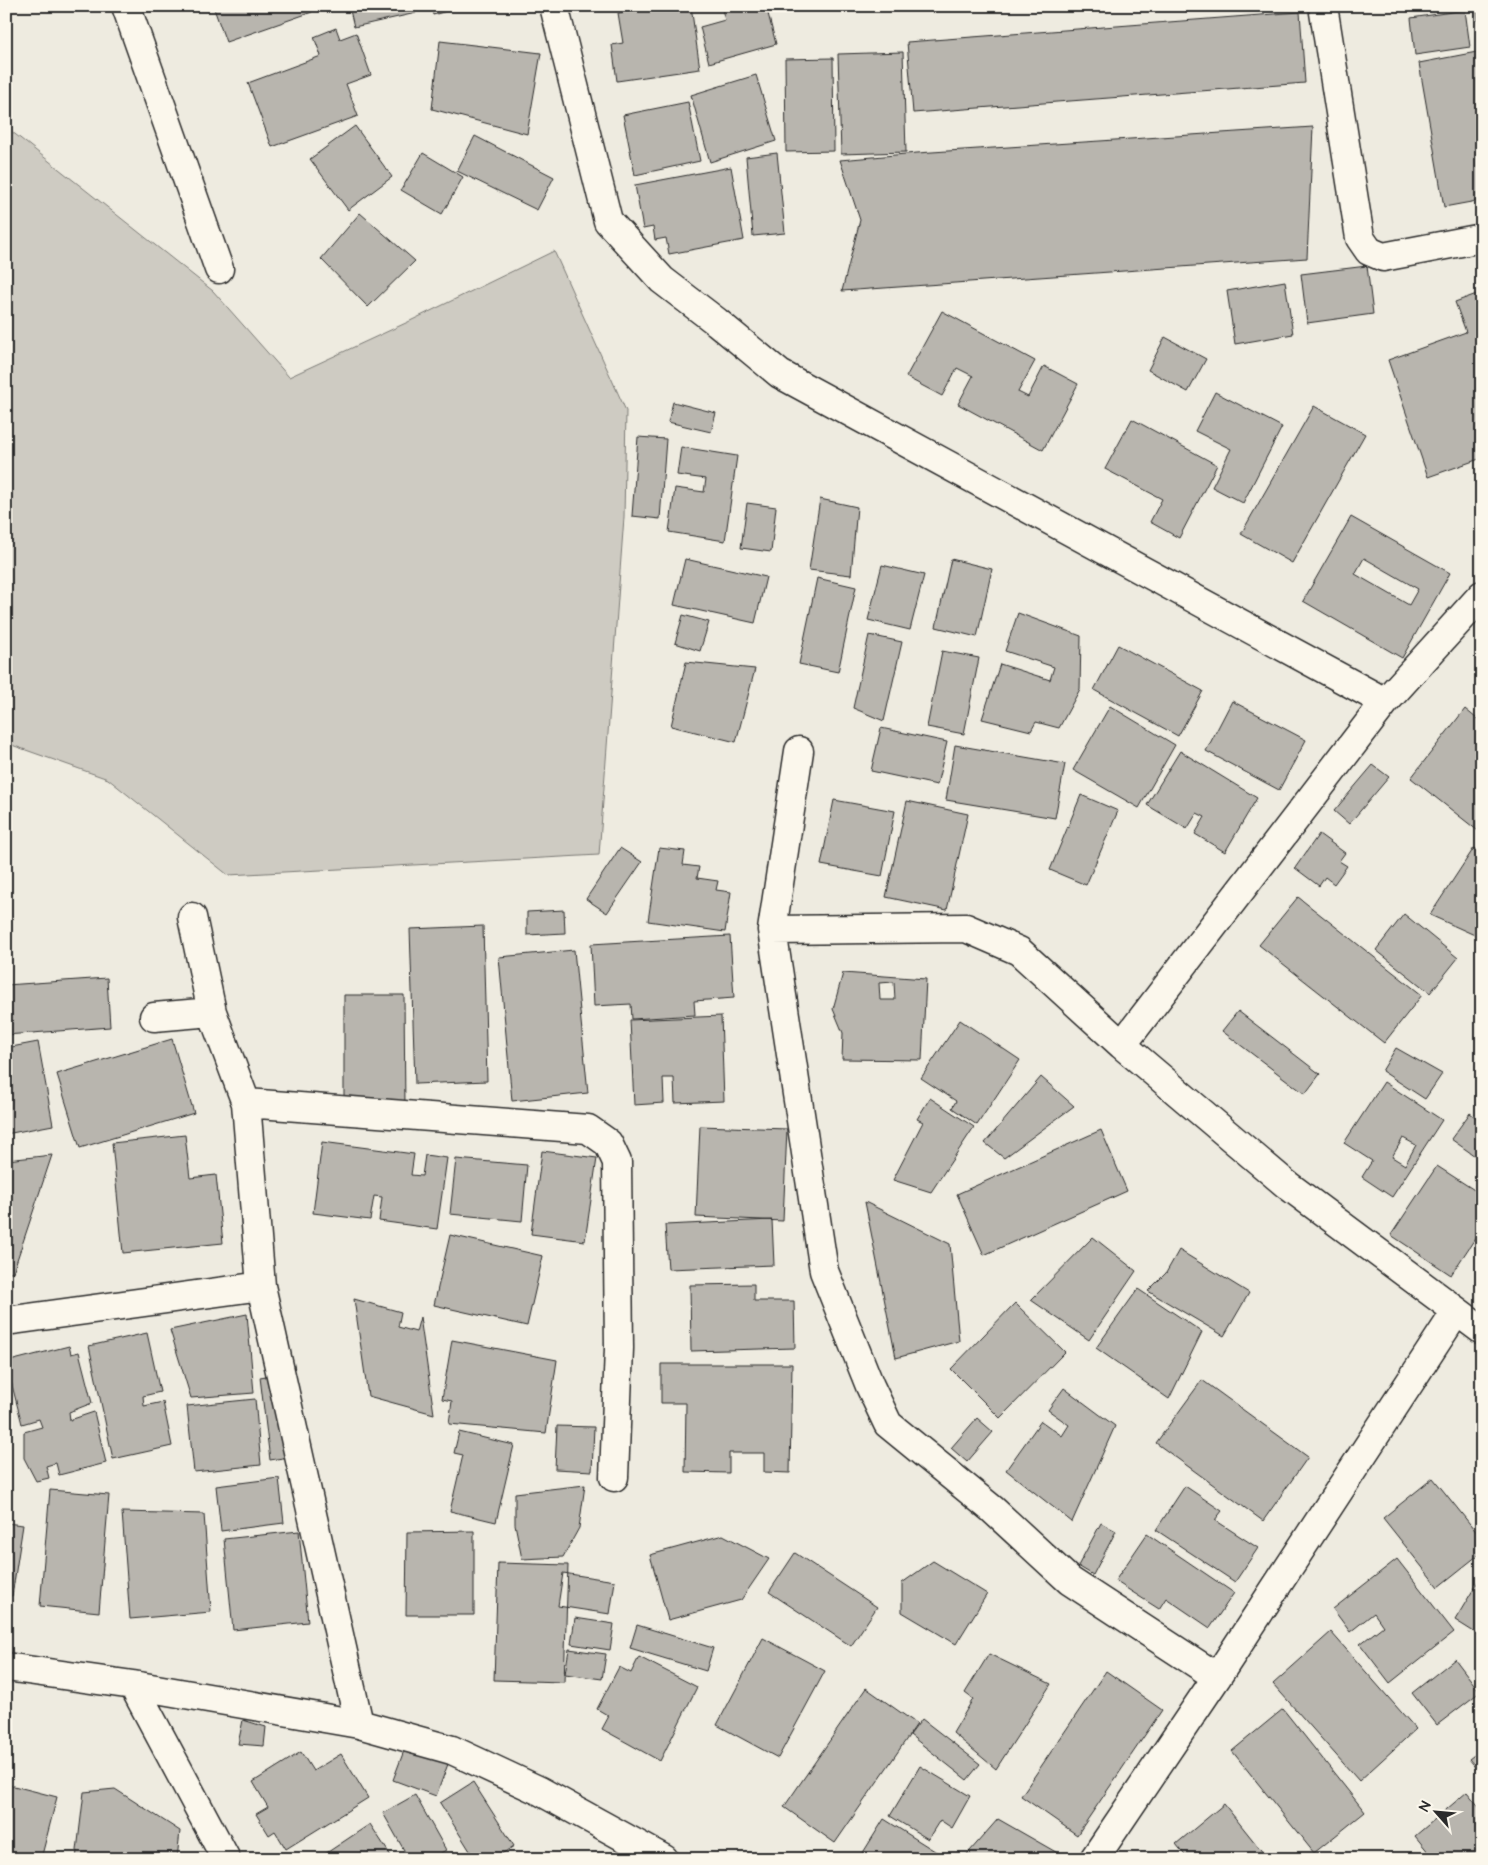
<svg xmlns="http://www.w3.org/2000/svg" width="1488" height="1865" font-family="'Architects Daughter',sans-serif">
	<rect width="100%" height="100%" fill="#eeebe0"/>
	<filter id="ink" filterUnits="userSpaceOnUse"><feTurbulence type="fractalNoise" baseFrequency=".02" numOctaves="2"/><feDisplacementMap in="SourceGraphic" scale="10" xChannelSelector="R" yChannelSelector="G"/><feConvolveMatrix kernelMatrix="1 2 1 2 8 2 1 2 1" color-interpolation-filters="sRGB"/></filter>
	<g filter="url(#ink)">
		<path fill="#cecbc2" stroke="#7c7b76" d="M6,127L213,291L289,377L408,322L554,251L626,411L624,517L599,855L228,875L108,779L6,743Z"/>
		<path fill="#b8b5ae" stroke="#2b2b2b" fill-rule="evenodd" d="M213,6H310L312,12L226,42Z
			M349,6H415L416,13L354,27Z
			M431,6H464L433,15Z
			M660,6H691L700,69L617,81L612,45L623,43L618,13Z
			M721,6H766L776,44L709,63L700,27L725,20Z
			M1477,6H1482V47H1479Z
			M1465,10L1470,47L1415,55L1411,18Z
			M1300,12L1305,83L913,113L907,42Z
			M336,28L340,39L356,33L371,75L346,84L358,116L272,147L248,83L321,56L314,37Z
			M440,41L541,53L527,134L432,109Z
			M1482,51V200L1444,207L1419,63Z
			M903,52L906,152L841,154L838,54Z
			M833,58L834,151L786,152L785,59Z
			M756,75L776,141L710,162L691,95Z
			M688,102L700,161L635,175L623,115Z
			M355,126L392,177L348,210L310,159Z
			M1313,127L1307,258L842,291L860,220L840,160L917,153Z
			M475,136L554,177L537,210L457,171Z
			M423,153L463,177L442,214L401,190Z
			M777,153L785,233L753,236L746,157Z
			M731,167L744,240L669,254L666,238L655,240L653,227L643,229L635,185Z
			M360,213L415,261L368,307L321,259Z
			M1367,266L1373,314L1307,323L1301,274Z
			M1285,281L1293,334L1235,344L1227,291Z
			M1482,292V458L1428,477L1388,360L1466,332L1455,302Z
			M942,311L1035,361L1018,392L1028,397L1044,366L1078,384L1043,450L958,404L973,376L957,368L942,396L906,377Z
			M1165,337L1206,359L1188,392L1148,370Z
			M1215,392L1282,427L1243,503L1212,487L1231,449L1195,431Z
			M673,402L716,413L711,432L668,422Z
			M1314,406L1365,434L1292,563L1241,534Z
			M1132,419L1217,465L1179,538L1150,522L1162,499L1105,469Z
			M638,437L666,439L660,519L632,516Z
			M681,447L737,456L725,541L669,532L675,488L704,492L706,479L677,475Z
			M820,499L857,507L851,575L809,570Z
			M747,503L776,507L771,552L741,548Z
			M1351,517L1450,573L1402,658L1303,601ZM1364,558L1418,589L1409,605L1355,574Z
			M685,559L766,577L755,623L674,605Z
			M951,559L992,569L977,637L936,627Z
			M882,565L924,575L910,630L868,620Z
			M817,578L856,587L838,672L799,664Z
			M1018,613L1081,636L1080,689L1059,728L1036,722L1031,731L982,719L1000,664L1050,680L1054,667L1005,651Z
			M683,615L709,622L700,651L675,643Z
			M869,635L902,642L884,721L853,708Z
			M1118,645L1203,691L1178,736L1094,690Z
			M942,651L979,658L964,734L927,727Z
			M686,662L755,669L736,742L671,726Z
			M1232,701L1306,740L1279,790L1206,751Z
			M1110,706L1175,745L1139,808L1073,770Z
			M1465,709L1482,723V834L1411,778Z
			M881,728L947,742L937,785L871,771Z
			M955,745L1065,764L1055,818L946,800Z
			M1180,751L1257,798L1225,852L1195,834L1205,817L1197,813L1187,829L1147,805Z
			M1373,765L1389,777L1349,824L1334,811Z
			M1081,795L1118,811L1086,885L1050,870Z
			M834,800L895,811L882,876L821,865Z
			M907,801L968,814L947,910L886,897Z
			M1319,834L1345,853L1339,861L1347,866L1334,884L1325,877L1319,886L1295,868Z
			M620,848L642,862L607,913L586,899Z
			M659,848L685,851L683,865L699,867L697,878L718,881L716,890L731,892L725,932L648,921Z
			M1474,848L1482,852V933L1479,937L1430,915Z
			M1298,897L1422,995L1384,1043L1259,945Z
			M564,910L565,933L527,935V912Z
			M1404,914L1458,958L1430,993L1376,950Z
			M483,926L487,1081L415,1084L410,929Z
			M730,936L734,998L694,1001L695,1015L632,1019L631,1004L594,1006L591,944Z
			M574,950L588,1093L512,1101L499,957Z
			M843,973L926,979L922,1060L842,1059L843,1033L833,1009ZM894,982L895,1000H880L879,983Z
			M107,978L110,1027L6,1035V985Z
			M344,995H404L405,1109H344Z
			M1238,1011L1320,1074L1305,1094L1222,1031Z
			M721,1016L724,1101L675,1103L674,1078H663L664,1103L634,1105L630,1020Z
			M960,1020L1020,1060L977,1125L952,1108L956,1101L921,1078Z
			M172,1039L194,1113L80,1148L57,1074Z
			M38,1042L53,1125L6,1134V1048Z
			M1396,1048L1442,1074L1425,1099L1382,1071Z
			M1041,1077L1074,1106L1004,1158L985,1143Z
			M1384,1082L1442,1120L1392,1197L1362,1177L1372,1161L1344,1143ZM1403,1138L1416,1145L1405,1165L1392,1157Z
			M930,1098L974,1127L931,1192L893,1180L923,1122L917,1119Z
			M1470,1113L1482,1122V1161L1451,1139Z
			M700,1126L787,1129L783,1221L696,1217Z
			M1101,1130L1127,1191L984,1255L957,1194Z
			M185,1135L190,1178L216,1175L223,1243L123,1253L112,1143Z
			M322,1142L414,1154L411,1175L422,1176L425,1155L447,1158L437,1229L379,1221L382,1197L374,1196L370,1220L313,1213Z
			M542,1151L597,1158L585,1241L531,1234Z
			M52,1155L13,1272H6L7,1160Z
			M456,1159L527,1165L522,1221L450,1214Z
			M1437,1166L1482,1195V1228L1451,1275L1391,1235Z
			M865,1202L950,1244L959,1341L896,1358Z
			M772,1220L774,1265L668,1269L665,1225Z
			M450,1235L543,1256L527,1326L434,1305Z
			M1093,1237L1136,1271L1089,1340L1031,1300Z
			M1179,1250L1249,1293L1224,1336L1148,1291L1166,1273Z
			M754,1284V1301H794L795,1348L691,1351L690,1285Z
			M1138,1289L1202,1332L1169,1399L1096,1348Z
			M354,1299L401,1312L398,1327L416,1332L420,1317L434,1414L368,1396Z
			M1015,1303L1065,1352L1000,1418L951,1369Z
			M247,1314L254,1393L191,1398L170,1330Z
			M147,1333L160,1392L143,1396L144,1406L163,1402L172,1446L113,1459L89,1346Z
			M452,1340L557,1360L546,1433L449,1424L452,1401L442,1399Z
			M69,1346L71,1354L79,1352L92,1403L69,1412L70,1420L94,1412L106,1463L59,1475L56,1463L46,1466L49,1478L36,1481L24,1458V1432L42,1427L39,1419L22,1424L6,1362Z
			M661,1364H792L790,1473L764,1472V1453H729V1473L685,1472L686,1403H661Z
			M278,1374L289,1457L270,1460L260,1377Z
			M1202,1380L1308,1457L1263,1521L1156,1443Z
			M1064,1388L1115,1426L1072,1522L1006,1470L1041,1421L1062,1436L1069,1425L1048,1410Z
			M255,1399L261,1465L194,1472L187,1406Z
			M977,1418L993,1432L967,1462L951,1448Z
			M557,1426L594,1427L592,1471L555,1469Z
			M459,1432L514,1445L496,1522L450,1511L463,1455L454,1453Z
			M279,1478L284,1523L221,1531L216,1486Z
			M1433,1478L1482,1539V1552L1438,1587L1383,1518Z
			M585,1485L579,1528L563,1557L522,1559L515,1524V1493Z
			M1185,1486L1222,1511L1215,1520L1258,1548L1235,1582L1156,1530Z
			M50,1490L109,1495L99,1612L40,1606Z
			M122,1512L204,1514L211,1612L130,1619Z
			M6,1523L23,1525L12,1596L6,1595Z
			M1101,1523L1116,1531L1093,1575L1078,1566Z
			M299,1531L308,1622L233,1630L224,1539Z
			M474,1531V1615H406L407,1532Z
			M1147,1534L1234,1593L1210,1628L1166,1598L1159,1609L1115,1581Z
			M723,1535L769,1559L741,1600L668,1620L650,1555Z
			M795,1553L877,1607L851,1646L769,1592Z
			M1397,1559L1454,1632L1390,1683L1360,1644L1383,1626L1374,1613L1350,1632L1333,1609Z
			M933,1561L987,1594L956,1644L902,1612V1583Z
			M498,1563L568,1565L564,1682L494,1680Z
			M563,1573L615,1581L610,1614L558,1606Z
			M1482,1575V1637L1455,1620Z
			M575,1618L614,1624L610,1650L571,1644Z
			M637,1625L713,1648L706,1671L630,1648Z
			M1331,1632L1416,1729L1359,1781L1273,1684Z
			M763,1638L825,1671L778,1758L717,1725Z
			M569,1649L606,1654L602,1679L565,1674Z
			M989,1654L1051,1684L996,1769L953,1733L973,1699L965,1693Z
			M639,1657L697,1687L660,1761L602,1729L609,1716L597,1709L619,1667L631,1673Z
			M1455,1659L1480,1692L1437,1725L1412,1693Z
			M1106,1671L1162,1710L1077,1835L1021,1796Z
			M866,1688L917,1724L835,1843L784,1807Z
			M1283,1709L1365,1812L1314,1853L1232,1751Z
			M922,1719L980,1764L967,1780L910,1735Z
			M243,1720L266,1727L264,1746L238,1744Z
			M405,1748L448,1764L436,1796L393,1780Z
			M1482,1749V1775L1469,1759Z
			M301,1752L313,1771L341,1754L368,1798L286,1849L275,1831L269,1835L256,1814L268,1807L253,1782Z
			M920,1766L970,1796L952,1828L940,1820L928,1839L890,1816Z
			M473,1782L514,1846L494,1859H475L440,1803Z
			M6,1784L57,1797L41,1859H6Z
			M115,1789L180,1831L177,1859H76L84,1792Z
			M1467,1792L1482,1810V1859H1434L1415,1836Z
			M415,1795L446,1850L431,1859H409L383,1813Z
			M1224,1804L1268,1859H1188L1176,1844Z
			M884,1819L938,1853L934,1859H859Z
			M998,1819L1061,1855L1058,1859H963Z
			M370,1824L393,1859H320L319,1858Z"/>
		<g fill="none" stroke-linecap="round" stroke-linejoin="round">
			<defs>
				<path id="minor" d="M126,6L219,269
					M554,6L608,221L662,280L717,322L780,374L1385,702
					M1323,6L1360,238L1369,251L1383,257L1482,238
					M799,751L772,930L824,1271L870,1386L888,1424L992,1509L1070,1581L1217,1677
					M192,917L212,1012L246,1103L261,1286L359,1724
					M772,930L966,928L1019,951L1122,1045L1286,1184L1482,1330
					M154,1017L212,1012
					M1122,1045L1385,702L1482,595
					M246,1103L588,1129L608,1143L617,1162L619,1348L614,1477
					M6,1321L261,1286
					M6,1667L133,1685L359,1724L452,1750L540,1791L664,1859
					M133,1685L226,1859
					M1094,1859L1217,1677L1456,1312"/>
			</defs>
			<use href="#minor" stroke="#2b2b2b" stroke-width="31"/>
			<use href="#minor" stroke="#fbf7ec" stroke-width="28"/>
		</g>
	</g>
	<rect width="1488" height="1865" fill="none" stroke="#fbf7ec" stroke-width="25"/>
	<rect x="12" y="12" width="1463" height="1840" fill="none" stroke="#2b2b2b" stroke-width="2" filter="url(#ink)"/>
	<g transform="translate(1436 1812) rotate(297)" stroke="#fbf7ec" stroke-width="4" paint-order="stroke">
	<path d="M0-4L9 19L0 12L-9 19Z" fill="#2b2b2b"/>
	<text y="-8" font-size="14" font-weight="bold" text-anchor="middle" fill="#2b2b2b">N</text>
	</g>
</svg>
